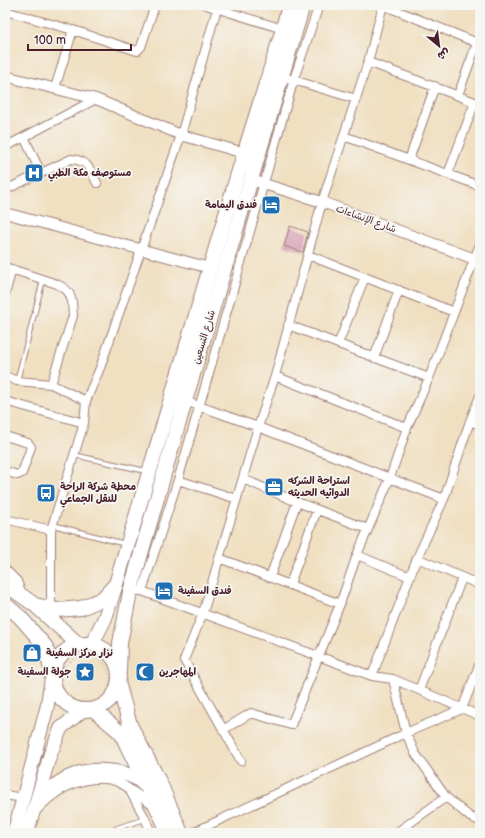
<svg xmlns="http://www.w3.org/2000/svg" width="485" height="838" font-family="'Balsamiq Sans','Playpen Sans Arabic',sans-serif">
	<rect width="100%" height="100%" fill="#f6f6f2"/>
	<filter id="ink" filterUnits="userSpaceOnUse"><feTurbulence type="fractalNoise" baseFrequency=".025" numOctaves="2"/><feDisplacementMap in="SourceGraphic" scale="8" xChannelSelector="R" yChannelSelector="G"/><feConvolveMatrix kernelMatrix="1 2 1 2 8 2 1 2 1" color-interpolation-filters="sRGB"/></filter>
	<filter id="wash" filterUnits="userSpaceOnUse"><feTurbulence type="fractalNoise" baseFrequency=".012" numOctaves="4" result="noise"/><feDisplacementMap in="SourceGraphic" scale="16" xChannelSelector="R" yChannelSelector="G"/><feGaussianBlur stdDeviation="0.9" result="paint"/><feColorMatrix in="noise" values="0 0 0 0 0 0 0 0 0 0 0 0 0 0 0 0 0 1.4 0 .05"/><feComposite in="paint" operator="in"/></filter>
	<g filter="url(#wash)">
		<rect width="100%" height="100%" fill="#f0dfc0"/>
		<g id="blocks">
			<path fill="#d596af" d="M290,226L308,232L303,252L284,246Z"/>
		</g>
	</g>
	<g filter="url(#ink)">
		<use href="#blocks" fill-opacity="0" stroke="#9d7f76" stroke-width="1"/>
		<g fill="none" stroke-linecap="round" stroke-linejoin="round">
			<defs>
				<path id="service" d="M17,381L43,280
					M74,455L146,471
					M53,525L125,544
					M110,833L117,828L145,819"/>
				<path id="minor" d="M206,5L283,29
					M383,5L480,44
					M5,11L73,30L137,51L141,47L155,5
					M368,62L480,104
					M290,79L356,99
					M55,88L73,30
					M458,95L477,43
					M344,136L480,186
					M24,137L41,173
					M5,147L96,99
					M409,160L435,86
					M448,174L475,102
					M5,190L71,159C88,160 90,170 97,183
					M308,255L454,312
					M5,267L57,284L64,288L69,293L72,301L73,316L51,384
					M5,294L12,269
					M288,325L429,378
					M338,344L365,277
					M374,358L399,290
					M5,376L17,381L51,384L86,401
					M275,376L407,428
					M5,401L84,423
					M185,401L258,427L444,499
					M470,421L480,425
					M5,436L28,443L31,447L22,473L17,475L5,471
					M243,479L297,502L368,529
					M178,480L237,499
					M5,519L51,530
					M357,555L410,577
					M219,558L340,604
					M417,558L480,585
					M5,569L17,581L22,595
					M270,577L297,502
					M290,584L317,510
					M137,591H142L372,676L393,679L480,716
					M142,591L178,480L294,79L319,5
					M51,609V530L84,423L86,401L100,368L181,135L218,5
					M372,676L417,558L444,499L470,421L480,396
					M393,679L406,733L415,753L446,797L470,817L480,821
					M419,690L462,578
					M223,730L251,713L291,725L340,604L357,555L390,478L407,428L429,378L480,244
					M241,761L184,660L203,613L258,427L275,376L322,202L368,62L383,5
					M130,791L145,818L151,833
					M5,795L23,798
					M35,812C40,807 45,802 51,797C67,784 97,773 118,782C130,788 143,799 154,806
					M192,833L406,733L462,709L480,663
					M396,833L446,797"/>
				<path id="tertiary" d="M5,76L96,99L181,135L244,153
					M251,180L322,202L480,261
					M5,213L210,268"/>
				<path id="primary" d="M14,833L47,707L52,675
					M27,833L50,755L61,728L82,711"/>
				<path id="trunk" d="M5,584L35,605L78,644
					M5,604L20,617L46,647L52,674
					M35,605L57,610L81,608L102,599L114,586
					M53 677a33 33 0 1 1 66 0a33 33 0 1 1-66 0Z
					M92,644L105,618L116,584L237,177L283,29L289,5
					M119,672L120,643L130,592L185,401L303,5
					M119,686L130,725L160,783L181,833
					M94,710L121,733L169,833
					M38,799C49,790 61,780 75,775C90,768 121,770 136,778C140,780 143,784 146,786"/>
			</defs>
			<use href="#service" stroke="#9d7f76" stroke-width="6"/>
			<use href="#minor" stroke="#9d7f76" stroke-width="10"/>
			<use href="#tertiary" stroke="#9d7f76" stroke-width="12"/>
			<use href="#primary" stroke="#9d7f76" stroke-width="15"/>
			<use href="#trunk" stroke="#9d7f76" stroke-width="16"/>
			<path stroke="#9d7f76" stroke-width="1" stroke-dasharray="1 3" stroke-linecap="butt" d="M62 680a24 24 0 1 1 48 0a24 24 0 1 1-48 0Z"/>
			<use href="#service" stroke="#fff" stroke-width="4"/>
			<use href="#minor" stroke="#fff" stroke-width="8"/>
			<use href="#tertiary" stroke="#fff" stroke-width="10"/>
			<use href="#primary" stroke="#fff" stroke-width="13"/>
			<use href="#trunk" stroke="#fff" stroke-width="14"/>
		</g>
	</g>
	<defs>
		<symbol id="hospital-square" viewBox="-11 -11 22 22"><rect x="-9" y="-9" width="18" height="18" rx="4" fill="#1f6fb2" stroke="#f6f6f2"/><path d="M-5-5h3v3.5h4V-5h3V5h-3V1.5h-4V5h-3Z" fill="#fff"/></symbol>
		<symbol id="hotel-square" viewBox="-11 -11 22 22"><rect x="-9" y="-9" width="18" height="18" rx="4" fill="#1f6fb2" stroke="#f6f6f2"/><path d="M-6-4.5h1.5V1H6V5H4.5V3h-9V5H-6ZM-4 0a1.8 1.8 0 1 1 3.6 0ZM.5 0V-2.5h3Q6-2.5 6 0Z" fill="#fff"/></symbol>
		<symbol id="office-square" viewBox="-11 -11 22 22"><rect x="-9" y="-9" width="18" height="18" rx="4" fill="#1f6fb2" stroke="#f6f6f2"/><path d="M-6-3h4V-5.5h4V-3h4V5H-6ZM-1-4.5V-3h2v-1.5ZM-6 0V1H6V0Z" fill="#fff"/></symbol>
		<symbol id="bus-square" viewBox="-11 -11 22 22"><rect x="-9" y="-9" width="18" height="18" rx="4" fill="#1f6fb2" stroke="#f6f6f2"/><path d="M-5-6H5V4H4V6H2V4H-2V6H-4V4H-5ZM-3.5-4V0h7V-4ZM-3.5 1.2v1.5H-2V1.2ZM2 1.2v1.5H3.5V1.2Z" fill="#fff"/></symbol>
		<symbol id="shop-square" viewBox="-11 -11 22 22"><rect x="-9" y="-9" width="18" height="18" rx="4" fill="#1f6fb2" stroke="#f6f6f2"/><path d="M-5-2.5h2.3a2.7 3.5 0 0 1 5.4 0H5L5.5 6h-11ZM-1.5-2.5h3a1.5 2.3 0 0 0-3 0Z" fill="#fff"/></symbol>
		<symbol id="sight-square" viewBox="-11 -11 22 22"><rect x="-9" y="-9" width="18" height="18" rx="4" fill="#1f6fb2" stroke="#f6f6f2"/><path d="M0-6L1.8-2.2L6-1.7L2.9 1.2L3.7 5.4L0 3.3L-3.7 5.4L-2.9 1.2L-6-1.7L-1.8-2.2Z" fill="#fff"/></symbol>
		<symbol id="mosque-square" viewBox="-11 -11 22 22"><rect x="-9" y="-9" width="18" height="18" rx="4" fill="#1f6fb2" stroke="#f6f6f2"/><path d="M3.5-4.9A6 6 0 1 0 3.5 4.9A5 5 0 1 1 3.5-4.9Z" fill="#fff"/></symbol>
	</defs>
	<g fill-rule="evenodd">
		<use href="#hospital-square" x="23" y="162" width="22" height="22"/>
		<use href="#hotel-square" x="260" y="194" width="22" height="22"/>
		<use href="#office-square" x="263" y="476" width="22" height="22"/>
		<use href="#bus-square" x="35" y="482" width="22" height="22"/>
		<use href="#hotel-square" x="153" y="580" width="22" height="22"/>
		<use href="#shop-square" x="21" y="642" width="22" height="22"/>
		<use href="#sight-square" x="74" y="661" width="22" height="22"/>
		<use href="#mosque-square" x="134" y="661" width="22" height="22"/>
	</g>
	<g text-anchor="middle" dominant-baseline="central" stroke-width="3.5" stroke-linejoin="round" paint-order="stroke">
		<g font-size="10" font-weight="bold" fill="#4a1f2b" stroke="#f6f6f2" text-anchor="start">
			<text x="48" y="173">مستوصف مكة الطبي</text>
			<text x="257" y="205" text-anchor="end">فندق اليمامة</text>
			<text x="288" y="481">استراحة الشركه<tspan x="288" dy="12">الدوائيه الحديثه</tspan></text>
			<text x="60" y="487">محطة شركة الراحة<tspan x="60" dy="12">للنقل الجماعي</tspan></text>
			<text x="178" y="591">فندق السفينة</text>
			<text x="46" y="653">نزار مركز السفينة</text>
			<text x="71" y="672" text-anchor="end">جولة السفينة</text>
			<text x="159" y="672">المهاجرين</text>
		</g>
		<g font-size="10" fill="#4a1f2b" stroke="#f6f6f2">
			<text transform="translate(366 219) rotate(20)">شارع الإنشاءات</text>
			<text transform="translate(204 337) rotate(-73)">شارع التسعين</text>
		</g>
	</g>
	<rect width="485" height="838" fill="none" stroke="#f6f6f2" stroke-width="20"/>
	<g transform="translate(439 46) rotate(151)" stroke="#f6f6f2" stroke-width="3" paint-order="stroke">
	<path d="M0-3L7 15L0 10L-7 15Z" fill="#4a1f2b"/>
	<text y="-6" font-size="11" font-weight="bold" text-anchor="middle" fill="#4a1f2b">ش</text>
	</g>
	<path d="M28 44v6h103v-6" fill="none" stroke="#4a1f2b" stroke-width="2"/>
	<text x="34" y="44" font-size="12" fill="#4a1f2b" stroke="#f6f6f2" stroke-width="3" paint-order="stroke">100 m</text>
</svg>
